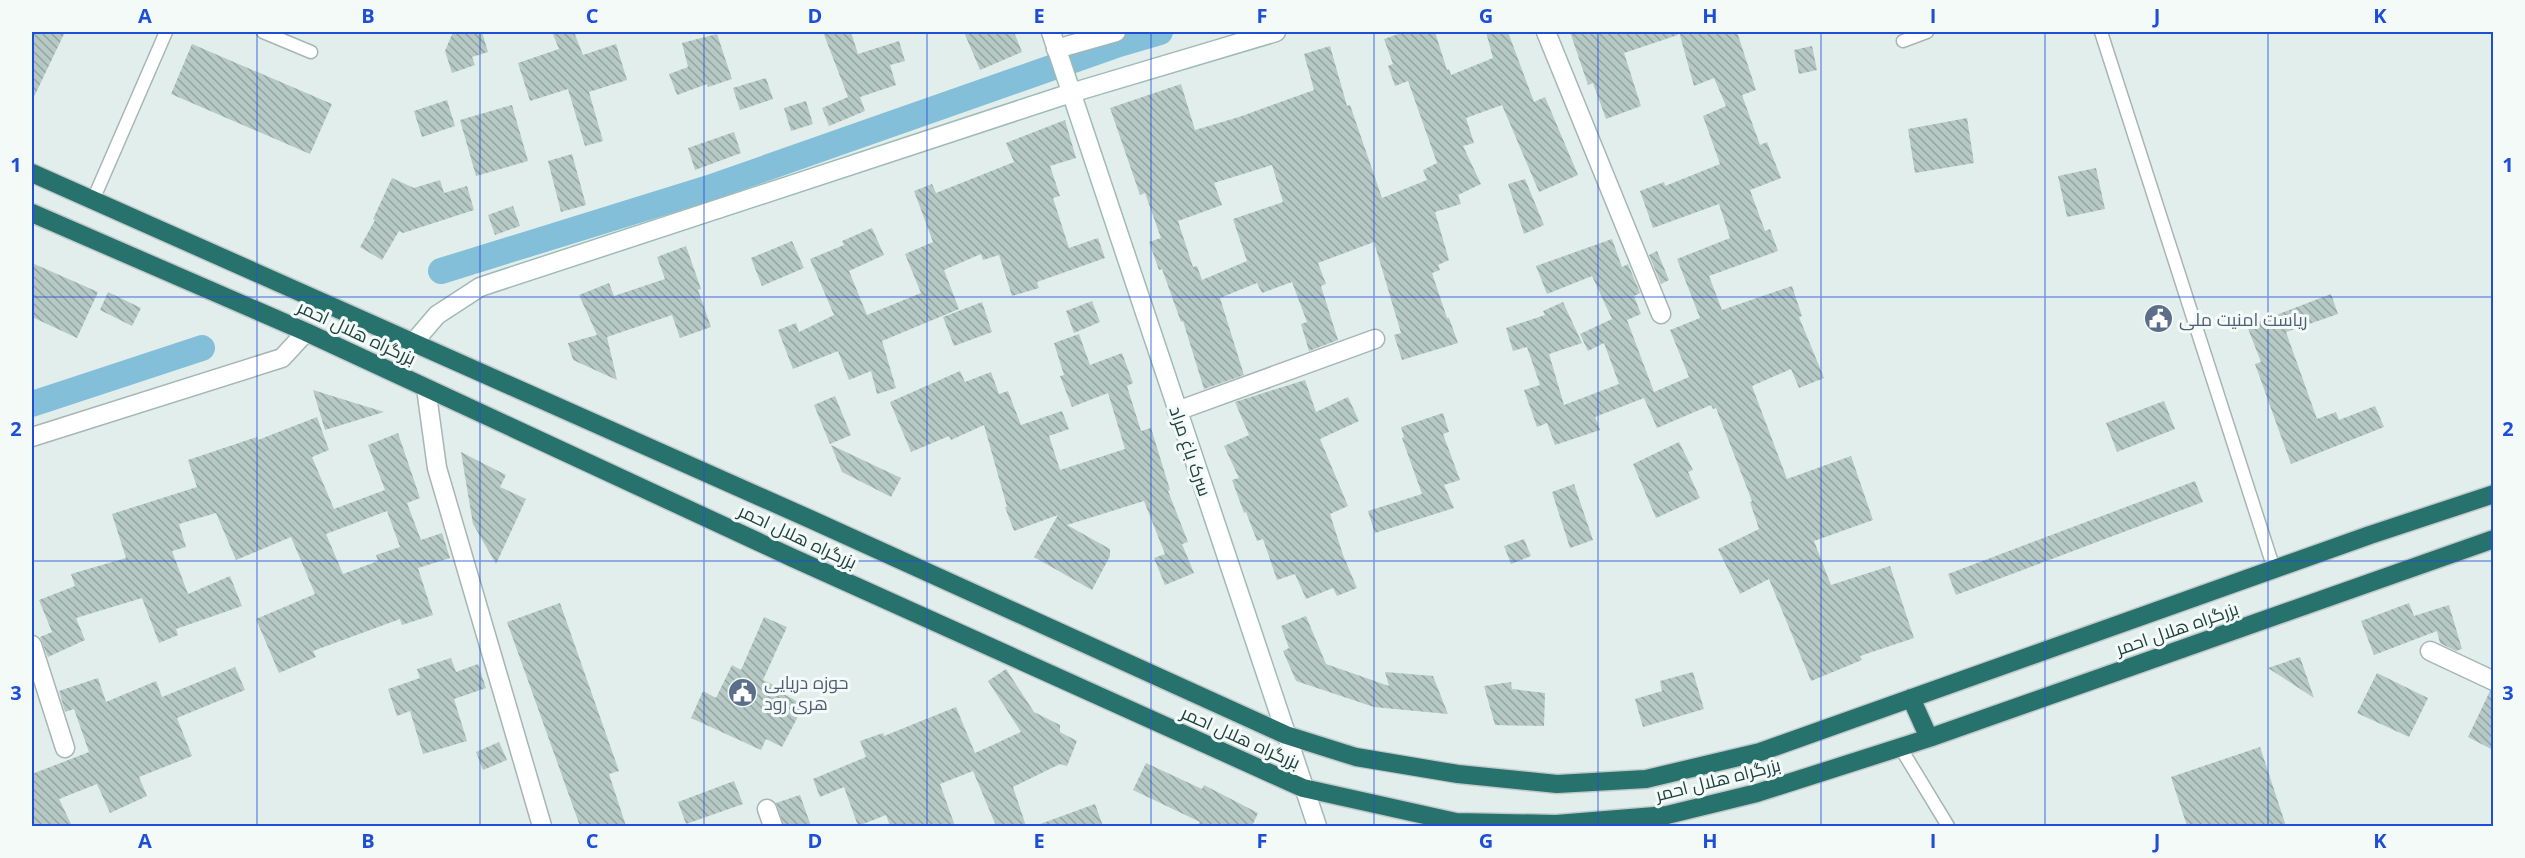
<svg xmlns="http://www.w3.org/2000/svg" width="2525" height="858" font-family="'Open Sans',Cairo,sans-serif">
	<defs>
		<pattern id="building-back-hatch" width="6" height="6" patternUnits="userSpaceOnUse" patternTransform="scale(1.5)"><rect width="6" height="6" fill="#b7c9c4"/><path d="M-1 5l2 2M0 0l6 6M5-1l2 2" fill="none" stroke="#94a5a1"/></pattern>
	</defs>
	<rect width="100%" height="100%" fill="#e2eeeb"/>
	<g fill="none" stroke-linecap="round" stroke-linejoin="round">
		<path stroke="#84bfda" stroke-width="26" d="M441,271L709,188L1119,44L1160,32
			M32,404L202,348"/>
	</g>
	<path fill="url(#building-back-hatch)" fill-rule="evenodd" d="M32,32H65L32,101Z
		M453,32H482L488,52L472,57L475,65L452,73L445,51Z
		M552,32H574L583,55L616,44L627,80L589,92L603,141L585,146L568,89L530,101L518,63L559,49Z
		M823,32H851L858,54L899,41L905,61L890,65L896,85L860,97L865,111L829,126L822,108L848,97Z
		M964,32H1014L1022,52L980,70Z
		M1404,32H1435L1447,70L1449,69L1451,75L1493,58L1486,32H1508L1534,102L1545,97L1578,175L1539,192L1502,105L1466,118L1474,143L1463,146L1481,184L1458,195L1461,204L1435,212L1449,260L1438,265L1440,270L1432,273L1447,318H1449L1458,343L1402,360L1394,335L1401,333L1374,242L1318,263L1326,284L1321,286L1338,340L1309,351L1301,324L1307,322L1292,282L1262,293L1257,283L1220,298L1244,375L1204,389L1183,321L1181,322L1162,269L1159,270L1149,242L1161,238L1145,193L1140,195L1110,108L1181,84L1195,130L1239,117L1314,90L1304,54L1330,46L1347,106L1350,105L1382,198L1427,180L1423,170L1437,163L1408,81L1395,86L1388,66L1393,64L1384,39ZM1272,165L1283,202L1233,219L1247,261L1202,280L1197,266L1193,267L1178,221L1222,205L1214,183Z
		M1570,32H1678V35L1624,53L1641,106L1606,119L1593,83L1588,85Z
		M1679,32H1737L1756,90L1742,95L1760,145L1767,142L1781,178L1750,190L1765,231L1770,229L1778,251L1709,276L1722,310L1792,286L1802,316L1799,317L1824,378L1799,388L1791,369L1752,386L1787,479L1851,456L1873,520L1814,541L1831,585L1890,566L1914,638L1860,656L1862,660L1811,681L1769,579L1740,594L1718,549L1759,529L1750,502L1752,501L1716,408L1713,409L1711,405L1657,428L1644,398L1595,417L1600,430L1555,445L1547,423L1537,427L1524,390L1540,385L1527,347L1513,351L1506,328L1545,315L1543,311L1563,302L1582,343L1549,354L1564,405L1619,384L1604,343L1588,351L1580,334L1612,319L1592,276L1547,294L1536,266L1612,239L1622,267L1628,264L1640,293L1634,296L1641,314L1627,320L1654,392L1689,377L1670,330L1700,318L1677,259L1730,238L1719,204L1653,228L1640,191L1664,182L1665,186L1720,164L1703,116L1726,106L1714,78L1694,86Z
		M717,34L732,79L708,87L707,84L677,95L669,74L688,67L682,43Z
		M192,44L332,104L310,154L171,94Z
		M1812,46L1817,70L1799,74L1794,50Z
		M766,78L773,99L740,110L733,88Z
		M447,100L455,126L422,137L414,111Z
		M806,101L813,124L791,131L784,108Z
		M512,105L528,161L476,176L460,120Z
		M1967,118L1974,163L1915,173L1908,129Z
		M1065,120L1076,158L1050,166L1060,196L1053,198L1069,248L1098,238L1105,258L1037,282L1039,288L1012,296L999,255L983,260L981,254L944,270L959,309L882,341L896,388L877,394L871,371L849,380L838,351L793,369L778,330L796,323L799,332L834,315L810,259L844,245L842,241L872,228L884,255L849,271L867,315L921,293L905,254L933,242L914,191L932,184L936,193L1014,162L1006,143Z
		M734,132L741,153L695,170L688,148Z
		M572,154L586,205L561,212L548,161Z
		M2096,168L2105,209L2067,217L2058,176Z
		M392,178L414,188L440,180L444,193L467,186L474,210L403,233L399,231L382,260L360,247L375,220L373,219Z
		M1525,179L1544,225L1524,234L1508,184Z
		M513,206L520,226L495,235L488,215Z
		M792,241L804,268L762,286L751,258Z
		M686,246L701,289L698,290L711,327L680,338L672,315L607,337L617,380L573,360L568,343L597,335L579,295L609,283L614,296L665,279L657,257Z
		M1657,251L1669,280L1661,284L1649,255Z
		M32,263L98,292L77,338L32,317Z
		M108,292L141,308L132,326L100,310Z
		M2331,294L2338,314L2286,332L2317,419L2336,412L2339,420L2375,406L2384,427L2291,464L2255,364L2261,362L2247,326Z
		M1092,301L1100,322L1074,333L1066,311Z
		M982,302L992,332L954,346L943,317Z
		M1079,334L1090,365L1122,353L1133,383L1127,386L1141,431L1151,428L1170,490L1168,491L1188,542L1182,544L1194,573L1165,585L1154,558L1165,554L1144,501L1067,525L1110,549V556L1092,590L1034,557L1058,515L1014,531L1005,507H1007L984,425L951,440L949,436L911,452L890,402L960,371L965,382L991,372L999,394L1008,391L1021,425L1062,411L1069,429L1049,436L1060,470L1125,449L1108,393L1072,407L1060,376L1064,375L1054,343Z
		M1305,380L1316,412L1348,397L1359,421L1320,439L1348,506L1330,514L1343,555L1357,588L1337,596L1333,588L1306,599L1295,574L1277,580L1263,539L1257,541L1246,512L1244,513L1232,480L1239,478L1224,446L1249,435L1235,402Z
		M313,390L384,412L325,430Z
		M835,396L851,435L830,444L814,405Z
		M2164,401L2175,429L2117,452L2106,423Z
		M1443,413L1449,432L1443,434L1460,480L1444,485L1454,508L1375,533L1368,511L1422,494L1402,438L1404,437L1401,427Z
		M317,417L329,450L312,457L334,509L385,490L368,445L398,433L420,498L407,503L421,540L442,533L450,558L418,568L433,615L402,625L400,619L313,651L316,657L279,673L256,619L315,594L291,537L236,560L216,513L179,524L186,547L172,551L188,594L230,576L242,606L176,629L178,635L159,643L142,598L76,618L85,640L48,657L40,637L52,632L39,600L75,586L71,574L126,558L112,514L197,487L188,460L257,437L258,440ZM387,511L400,547L376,555L378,561L343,574L326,534Z
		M1679,442L1693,470L1688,472L1700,498L1656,518L1633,464Z
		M831,445L901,478L891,497L842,472Z
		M461,452L506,475L500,487L526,499L496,564L473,524Z
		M2195,481L2203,502L1956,595L1948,574Z
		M1574,484L1593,540L1570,548L1552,492Z
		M1524,539L1531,556L1511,564L1504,546Z
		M560,603L619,771L609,774L626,826H580L507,622Z
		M2409,603L2414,616L2449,605L2462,649L2456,651L2440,643L2437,631L2374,655L2361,621Z
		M1306,616L1326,664L1389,686L1385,672L1433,676L1448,714L1374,707L1296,681L1283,651L1289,648L1281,626Z
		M764,617L787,627L763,680L776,686L774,689L804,705L782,747L766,739L761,750L691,718L703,691L716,698L732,665L741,670Z
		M2300,657L2314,698L2268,668Z
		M451,658L456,672L478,664L486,688L454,699L467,741L423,754L410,711L397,716L388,689L420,678L417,669Z
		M235,667L245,690L177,718L192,756L139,777L147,796L110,813L97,784L59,799L72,826H32V774L89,752L74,709L65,712L59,691L98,678L106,702L156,681L162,697Z
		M1006,669L1034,712L1060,725V732L1077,741L1067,766L1060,764L1013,787L1026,826H996L973,771L940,784L955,826H890L886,815L858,826L844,787L820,797L813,779L866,757L860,741L883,733L884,736L956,707L975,753L1021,732L988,681Z
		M1693,672L1704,709L1643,727L1635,699L1662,691L1660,681Z
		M2377,673L2428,698L2409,737L2357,713Z
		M1511,682L1512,689L1545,693L1544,726L1495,725L1484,686Z
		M2490,691L2493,692V750L2468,737Z
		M499,742L507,760L483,770L476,752Z
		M2260,747L2286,826H2187L2171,777Z
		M1146,763L1202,789L1204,785L1258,813L1252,826H1197L1200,822L1133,790Z
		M734,781L743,804L686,824L678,802Z
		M800,795L811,826H784L776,803Z
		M1095,804L1103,826H1041L1040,824Z"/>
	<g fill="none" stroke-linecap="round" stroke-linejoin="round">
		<defs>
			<path id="lane" d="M263,32L311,52
				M2101,32L2274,569
				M1903,41L1927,32
				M93,200L166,32
				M1900,747L1948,826"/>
			<path id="street" d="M1546,32L1661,314
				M1056,49L1116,32
				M426,388L437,468L542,826
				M1177,411L1375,339
				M32,437L282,358L306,332
				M32,645L65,748
				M2430,651L2494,681
				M767,809L773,826"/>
			<path id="secondary" d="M1051,32L1317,826
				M413,343L437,315L480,287L1071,93L1276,32"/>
			<path id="highway" d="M32,173L810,519L1286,735L1356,757L1458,774L1557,784L1646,779L1760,752L2370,535L2494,494
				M32,213L306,332L793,558L1303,788L1456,822L1556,824L1667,815L1757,793L1929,738L2494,539
				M1911,698L1929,738"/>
		</defs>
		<use href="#lane" stroke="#a4b7b4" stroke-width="15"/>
		<use href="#street" stroke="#a4b7b4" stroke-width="21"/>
		<use href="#secondary" stroke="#9fbbb6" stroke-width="21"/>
		<use href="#highway" stroke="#c1cac9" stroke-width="21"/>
		<use href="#lane" stroke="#fff" stroke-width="12"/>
		<use href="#street" stroke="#fff" stroke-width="18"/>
		<use href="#secondary" stroke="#fff" stroke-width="18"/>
		<use href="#highway" stroke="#28726e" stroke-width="18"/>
	</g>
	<path fill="none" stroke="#1d4ed8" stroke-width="1.5" stroke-opacity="0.55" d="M257,32V826M480,32V826M704,32V826M927,32V826M1151,32V826M1374,32V826M1598,32V826M1821,32V826M2045,32V826M2268,32V826M32,297H2494M32,561H2494"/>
	<defs>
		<symbol id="civic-disc" viewBox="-11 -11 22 22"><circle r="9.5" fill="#5c6f8a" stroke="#f3faf8"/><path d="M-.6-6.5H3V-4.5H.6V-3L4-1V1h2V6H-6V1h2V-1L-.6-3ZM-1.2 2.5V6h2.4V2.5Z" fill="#fff"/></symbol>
	</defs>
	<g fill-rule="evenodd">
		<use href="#civic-disc" x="2142" y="302" width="33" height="33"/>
		<use href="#civic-disc" x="726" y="676" width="33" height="33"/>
	</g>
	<g text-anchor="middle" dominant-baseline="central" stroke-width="6" stroke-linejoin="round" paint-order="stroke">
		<g font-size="18" fill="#4e5e75" stroke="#f3faf8" text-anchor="start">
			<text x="2179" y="319">ریاست امنیت ملی</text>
			<text x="764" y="682">حوزه دریایی<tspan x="764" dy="21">هری رود</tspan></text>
		</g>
		<g font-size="18" fill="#20423e" stroke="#f3faf8">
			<text transform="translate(357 332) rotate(25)">بزرگراه هلال احمر</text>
			<text transform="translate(1191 451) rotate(71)">سرک باغ مراد</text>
			<text transform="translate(798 536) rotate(25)">بزرگراه هلال احمر</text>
			<text transform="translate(2177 628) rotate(-19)">بزرگراه هلال احمر</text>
			<text transform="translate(1241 737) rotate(24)">بزرگراه هلال احمر</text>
			<text transform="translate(1718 779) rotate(-14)">بزرگراه هلال احمر</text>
		</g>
	</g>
	<rect width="2525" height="858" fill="none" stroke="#f3faf8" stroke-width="66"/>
	<rect x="33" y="33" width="2459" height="792" fill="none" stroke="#1d4ed8" stroke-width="2"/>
	<g font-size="20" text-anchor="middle" font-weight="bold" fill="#1d4ed8">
		<text x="145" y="23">A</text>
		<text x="368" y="23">B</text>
		<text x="592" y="23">C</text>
		<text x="815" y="23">D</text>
		<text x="1039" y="23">E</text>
		<text x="1262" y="23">F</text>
		<text x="1486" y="23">G</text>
		<text x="1710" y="23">H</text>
		<text x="1933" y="23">I</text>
		<text x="2157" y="23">J</text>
		<text x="2380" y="23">K</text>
		<text x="16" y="172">1</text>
		<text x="2508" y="172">1</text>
		<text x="16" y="436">2</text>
		<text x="2508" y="436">2</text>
		<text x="16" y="700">3</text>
		<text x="2508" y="700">3</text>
		<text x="145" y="848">A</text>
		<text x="368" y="848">B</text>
		<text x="592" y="848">C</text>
		<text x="815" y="848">D</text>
		<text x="1039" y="848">E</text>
		<text x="1262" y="848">F</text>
		<text x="1486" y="848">G</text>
		<text x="1710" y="848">H</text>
		<text x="1933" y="848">I</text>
		<text x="2157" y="848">J</text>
		<text x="2380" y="848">K</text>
	</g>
</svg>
